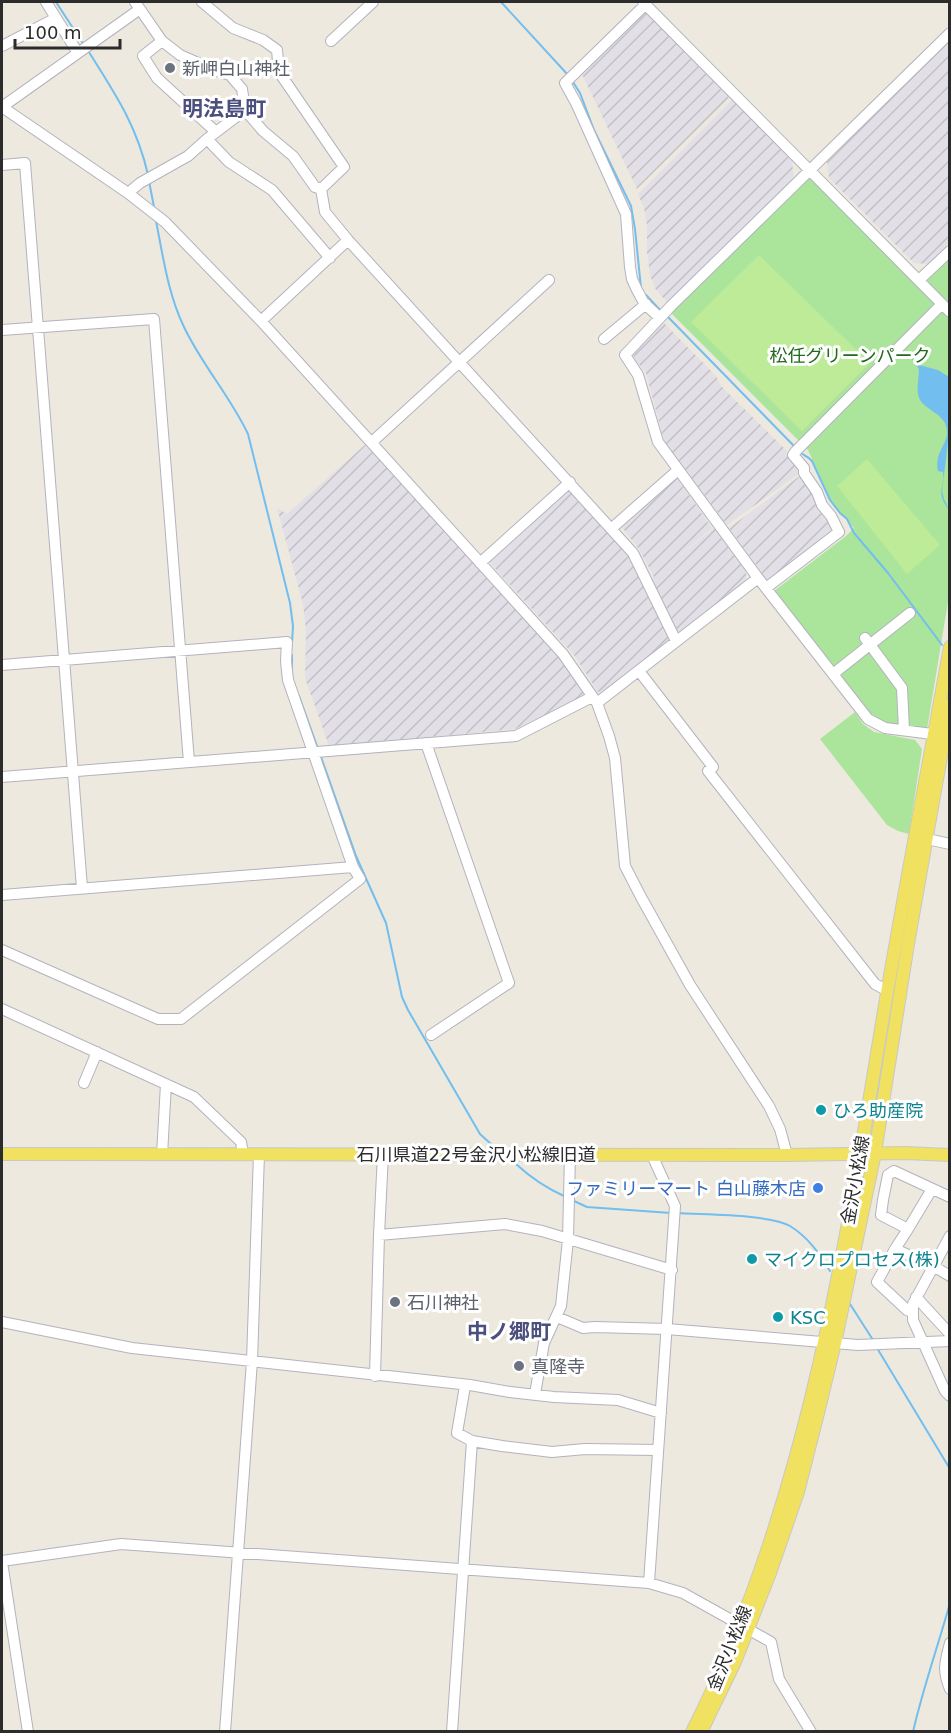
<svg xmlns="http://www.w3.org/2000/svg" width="951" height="1733" font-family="'DejaVu Sans','Noto Sans JP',sans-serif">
	<defs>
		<pattern id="industrial-furrows" width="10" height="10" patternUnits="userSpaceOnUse" patternTransform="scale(1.5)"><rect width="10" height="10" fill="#e2dfe6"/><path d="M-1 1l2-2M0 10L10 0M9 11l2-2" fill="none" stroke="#c2c0c5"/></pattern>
	</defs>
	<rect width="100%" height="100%" fill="#ede9de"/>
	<path fill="url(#industrial-furrows)" d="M644,10L729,98L637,189L581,72Z
		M949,39V243L928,264L914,263L829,178L827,162Z
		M732,100L792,161L794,181L667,302L656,290L650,275L647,252V225L644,208L638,194Z
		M664,323L716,376L721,386L787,451L786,454L800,473L727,525L664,441L646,373L634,358L633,352Z
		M366,444L566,664L585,696L515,729L329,746L305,678L306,631L303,604L277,508L287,514Z
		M675,475L712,528L666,567L714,528L746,571V580L678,633L651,580L654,577L639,549L621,526Z
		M801,475L816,502L835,527L833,534L767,580L729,528Z
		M567,487L631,556L670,640L604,691L598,692L574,655L489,562Z"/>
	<path fill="#abe49b" d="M808,176L949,318V596L927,729L884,723L866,710L774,591L846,536L854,528L832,503L808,450L671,313Z
		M949,259V303L927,281Z
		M855,712L863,724L874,732L915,740L922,749L909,834L898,831L887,825L820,739Z"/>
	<path fill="#bdeb97" d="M759,255L870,363L802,431L691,322Z
		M867,459L940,545L907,574L837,486Z"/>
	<path fill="#72beef" d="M905,352L919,365L938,370L949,377V434L942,491L944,499L949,510C935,491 945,490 943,472L938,471C934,452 949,443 947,430C945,413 925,411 919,398C916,389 919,378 919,369L911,358L904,353Z"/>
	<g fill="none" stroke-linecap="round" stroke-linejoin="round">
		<path stroke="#72beef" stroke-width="2" d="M56,2L84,45
			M501,2L568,75
			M87,49C114,92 137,125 148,175
			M573,82L580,93L594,130L631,206L635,229L641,288
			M149,181L154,207
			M156,221C163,256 168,294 184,327C202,365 230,396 248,434L290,603L293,626L292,643
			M646,295L660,310
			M667,316L795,447
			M799,451C803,456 807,455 812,461L830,500L840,513L847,519L854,533L888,573L942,645
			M292,655V670
			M299,696L317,746
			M321,757L356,856L386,923L402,997L408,1010L480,1134L491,1144
			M516,1164C531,1178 548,1189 566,1197
			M574,1201L587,1207L671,1213
			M677,1213C703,1215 769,1214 790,1226C808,1237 819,1253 830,1271
			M850,1304L873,1340
			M877,1348L950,1469
			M913,1732C923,1688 938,1646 950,1603"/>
		<defs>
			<path id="minor" d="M46,2L78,53
				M135,2L162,41L180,55L214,70L230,75L242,89L245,110L263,131L293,156L315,187L321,189L325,212L348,240L633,553L676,641
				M202,2L233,28L263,40L277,50L279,72L344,167L321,189
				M643,2L950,312
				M646,4L565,83L576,103L626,214L630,267L632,279L637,290L644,303L660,318
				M162,41L143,56L157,78L216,132
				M331,41L373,2
				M2,46L56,18
				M2,107L128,193L165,222L261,321L563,654L597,703L609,736L615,758L625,866L641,897L690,985L769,1106L780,1129L787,1155
				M2,107L140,9
				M245,110L207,139L229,162L272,190L330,258
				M2,165L25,163L82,888
				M128,193L140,183L188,156L207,139
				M919,280L950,251
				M261,321L348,240
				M2,330L154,319L189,762
				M604,339L646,304
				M372,442L549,280
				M612,528L678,470
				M480,563L570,482
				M758,578L658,442L638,375L625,355L671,306L950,33
				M766,588L839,532L831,516L822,505L817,492L804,473V468L793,455L795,452L942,304
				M865,638L902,688L904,730
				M2,665L287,642L286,661L288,680L353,867L2,895
				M639,671L713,767L708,771L875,984L888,991
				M833,674L910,613
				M597,703L758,578L868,719L885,728L940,735
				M426,743L509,983L431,1035
				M2,777L516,736L592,697
				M927,839L950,844
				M2,950L158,1019H181L360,879L353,867
				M2,1009L194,1097L241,1142L243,1154
				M84,1083L97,1052
				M383,1154L379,1235L505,1224L542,1231L672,1270
				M162,1155L166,1084
				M932,1189L908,1229L881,1215L883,1200L888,1175L894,1171L950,1197
				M908,1229L895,1249L877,1282L907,1310L912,1312
				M950,1236L913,1304V1320L945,1391L950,1396
				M895,1249L933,1266L950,1276
				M916,1297L950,1334
				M557,1317L583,1328L595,1327L667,1329L858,1345L950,1341
				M2,1322L132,1348L470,1385L510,1392L554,1397L618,1400L661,1413
				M375,1376L379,1235
				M465,1386L457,1433L472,1441L502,1446L552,1452L585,1449L658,1450
				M535,1394L544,1343L561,1306L568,1240L570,1154
				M2,1561L121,1544L649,1583L683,1593L771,1642L779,1679L811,1732
				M2,1562L28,1732
				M649,1583L675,1206L652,1155
				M950,1643C945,1662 942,1670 950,1689
				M225,1732L252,1361L259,1154
				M452,1732L472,1441"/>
			<path id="major" d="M2,1154L787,1155L905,1153L950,1155
				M692,1732C803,1513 842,1268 881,1029C902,901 927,774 950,647
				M701,1732L735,1662L770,1573L798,1492L818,1413L835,1343L875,1153L908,944L950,705"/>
		</defs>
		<use href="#minor" stroke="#b2b3bf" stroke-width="12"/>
		<use href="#major" stroke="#c8c8c8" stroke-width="14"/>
		<use href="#minor" stroke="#fff" stroke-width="10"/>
		<use href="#major" stroke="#f1e160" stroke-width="12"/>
	</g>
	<g fill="#6b7280" stroke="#fff" stroke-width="2">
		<circle cx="170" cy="68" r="6"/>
		<circle cx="395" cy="1302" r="6"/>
		<circle cx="519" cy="1366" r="6"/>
	</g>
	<g fill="#0f9aa8" stroke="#fff" stroke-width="2">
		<circle cx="821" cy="1110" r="6"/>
		<circle cx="752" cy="1259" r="6"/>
		<circle cx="778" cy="1317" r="6"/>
	</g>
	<circle fill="#3f7fe0" stroke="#fff" stroke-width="2" cx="818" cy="1188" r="6"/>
	<g text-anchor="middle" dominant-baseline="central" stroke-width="6" stroke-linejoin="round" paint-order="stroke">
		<g font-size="18" fill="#5b616d" stroke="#fff" text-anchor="start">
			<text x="182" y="68">新岬白山神社</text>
			<text x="407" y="1302">石川神社</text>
			<text x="531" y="1366">真隆寺</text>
		</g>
		<g font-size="18" fill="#216a1b" stroke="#fff">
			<text x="850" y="355">松任グリーンパーク</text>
		</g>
		<g font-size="18" fill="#0d838f" stroke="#fff" text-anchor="start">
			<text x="833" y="1110">ひろ助産院</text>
			<text x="764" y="1259">マイクロプロセス(株)</text>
			<text x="790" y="1317">KSC</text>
		</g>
		<g font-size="18" fill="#2c2c2c" stroke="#fff">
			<text x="476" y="1154">石川県道22号金沢小松線旧道</text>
			<text transform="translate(855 1180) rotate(-80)">金沢小松線</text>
			<text transform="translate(729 1648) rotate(-68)">金沢小松線</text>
		</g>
		<g font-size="18" fill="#366cbe" stroke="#fff" text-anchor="end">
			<text x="806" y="1188">ファミリーマート 白山藤木店</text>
		</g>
		<g font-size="21" font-weight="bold" fill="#4c4e7d" stroke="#fff">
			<text x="224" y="109">明法島町</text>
			<text x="509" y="1332">中ノ郷町</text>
		</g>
	</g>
	<rect width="951" height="1733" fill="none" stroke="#2c2c2c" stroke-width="6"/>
	<path d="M15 39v9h105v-9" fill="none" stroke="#2c2c2c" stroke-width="3"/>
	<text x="24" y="39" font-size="18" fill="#2c2c2c" stroke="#ffffff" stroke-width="4.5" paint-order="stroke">100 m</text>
</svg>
